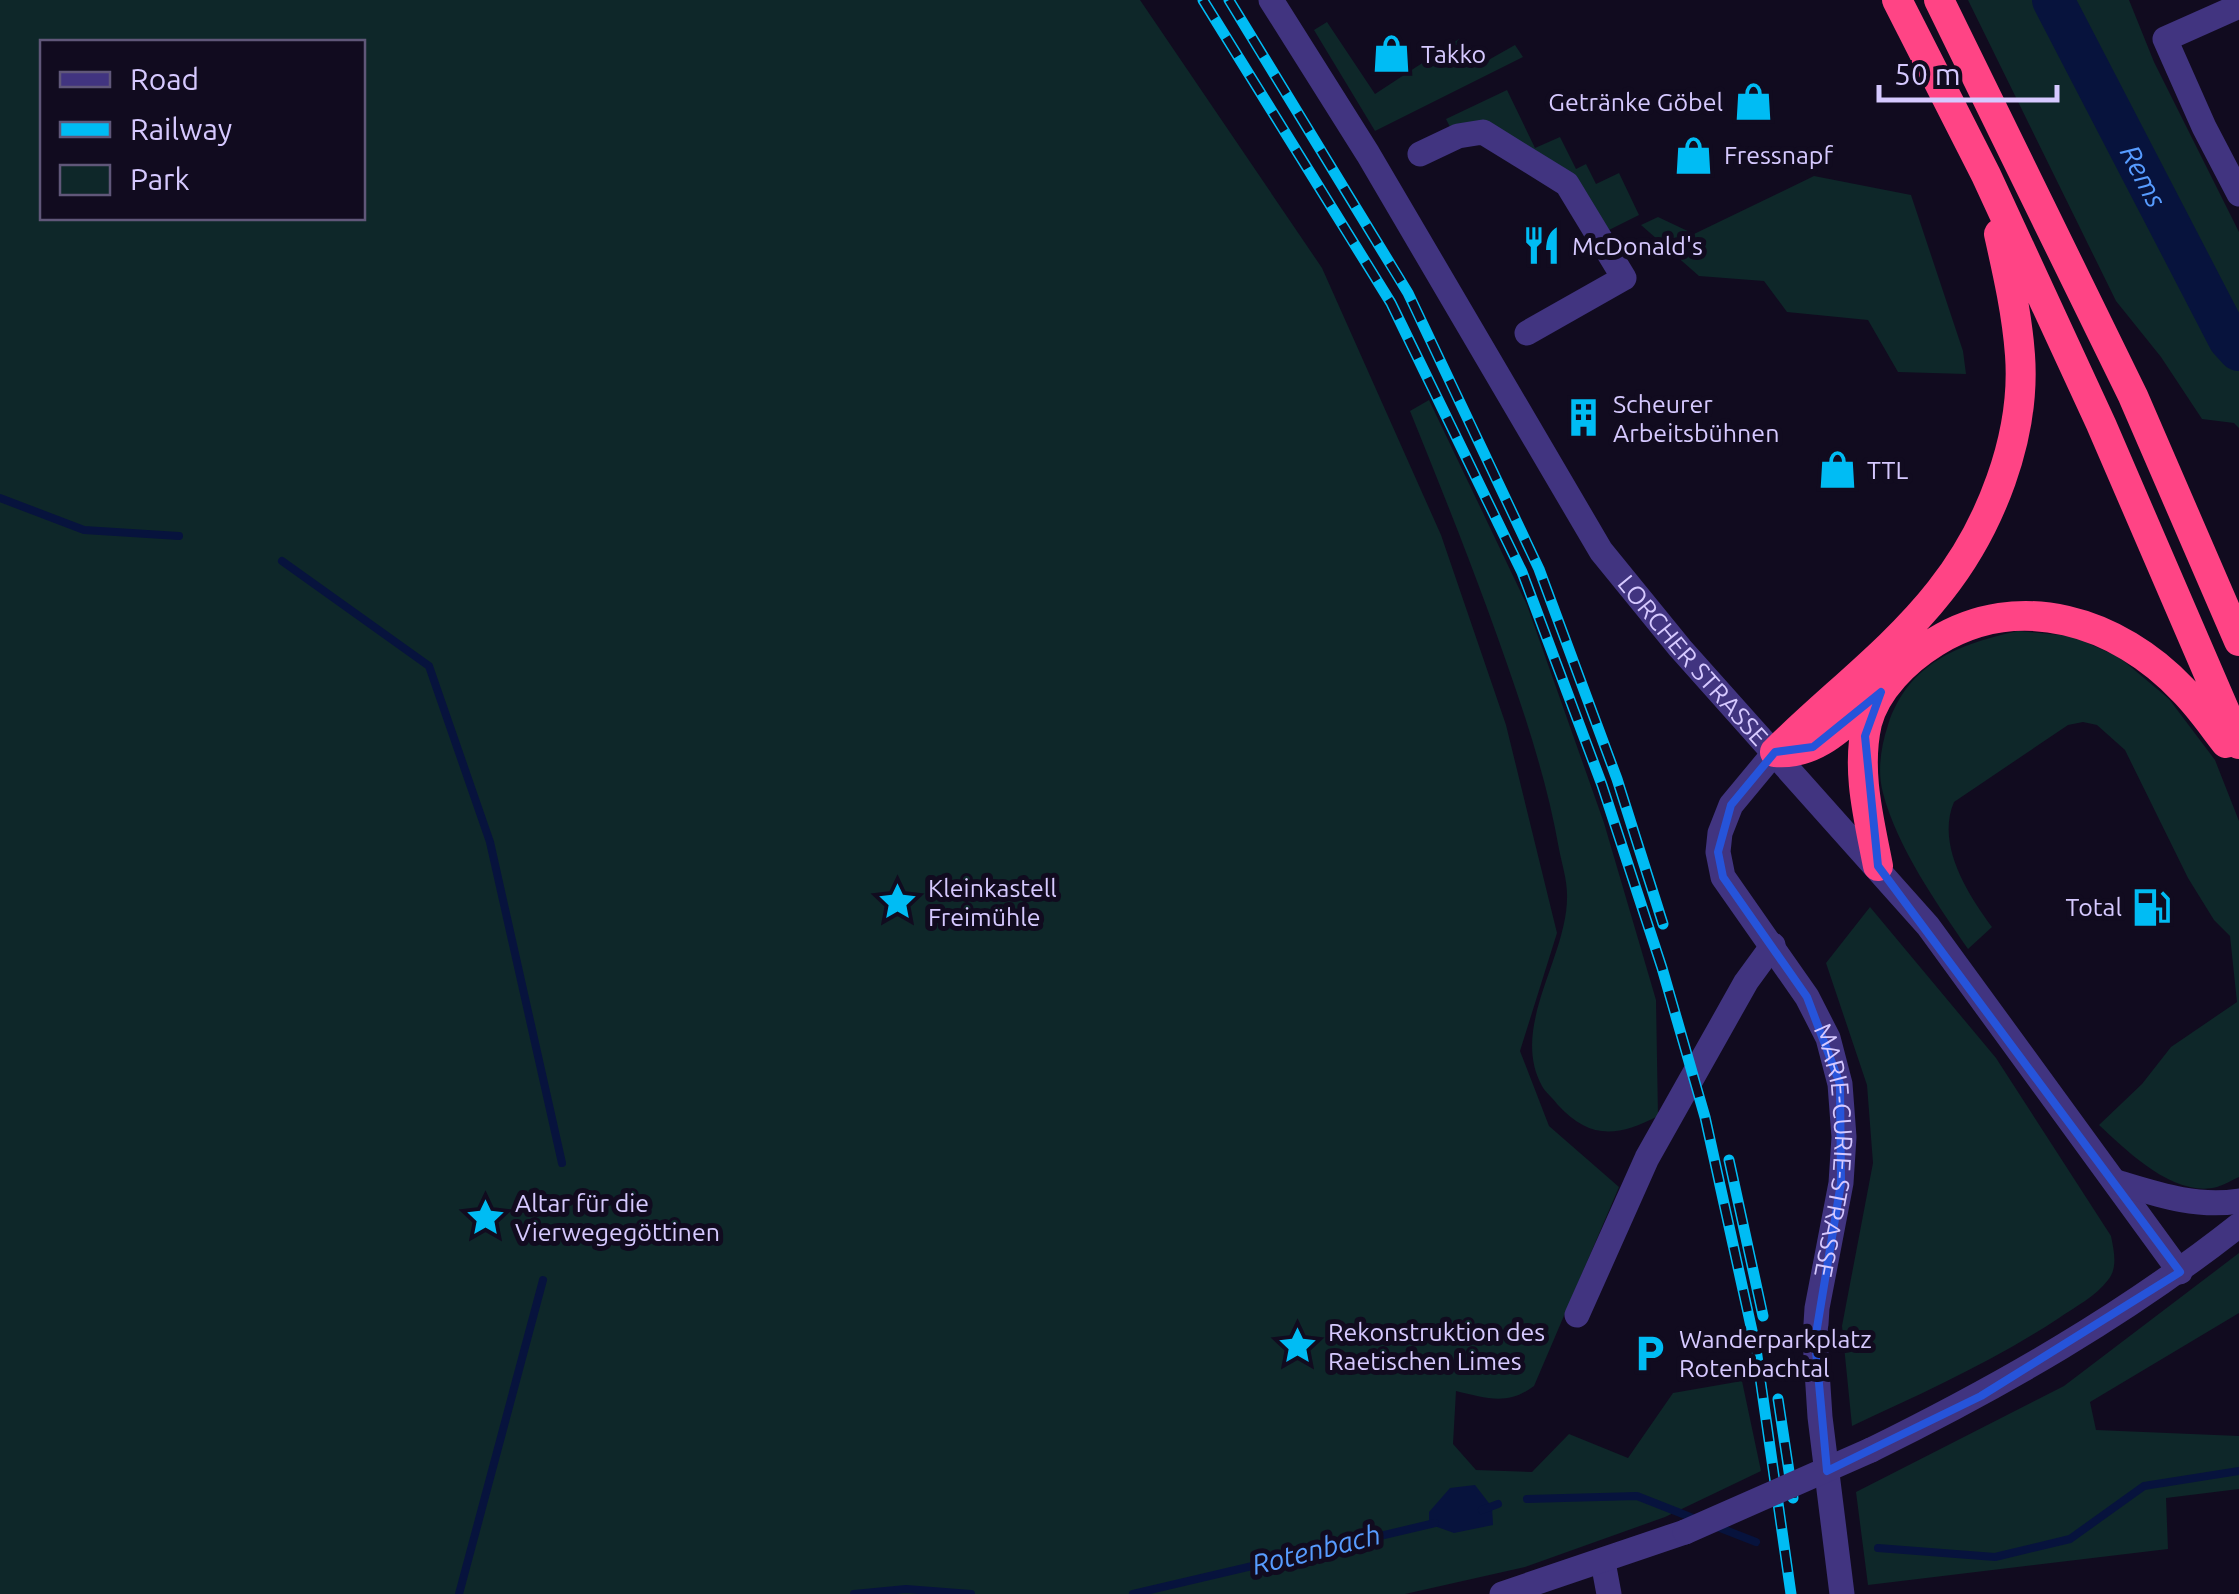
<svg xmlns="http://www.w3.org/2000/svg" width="2239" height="1594" font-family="Ubuntu,sans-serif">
	<rect width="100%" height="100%" fill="#110b1f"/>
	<path fill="#0e2729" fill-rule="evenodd" d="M0,0H1140L1322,268L1441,535L1506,725L1557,933L1520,1051L1549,1126L1619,1187L1534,1386C1508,1406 1486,1398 1456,1391L1453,1444L1476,1470L1532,1472L1569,1434L1628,1458L1673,1393L1742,1381L1761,1471L1665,1517L1525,1567L1405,1594H0ZM42,42H362V218H42Z
		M1968,0H2129L2154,62L2239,232V428L2234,423L2202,419L2161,357L2116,301Z
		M1327,22L1375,94L1459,39L1476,67L1515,45L1523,57L1375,131L1314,30Z
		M1507,90L1535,148L1560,137L1576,169L1586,164L1596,184L1619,173L1639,215L1609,230L1574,178L1452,131L1446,119Z
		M1814,176L1911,195L1963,351L1966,374L1898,372L1868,320L1787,312L1764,281L1699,276L1641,225L1658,217L1694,234Z
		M1429,400L1527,605L1604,823L1656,1000L1658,1116C1617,1137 1590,1140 1557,1104C1553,1098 1545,1092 1542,1086C1509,1026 1569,956 1567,894C1567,880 1562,864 1559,849C1551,803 1539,761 1525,717C1491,613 1451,512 1410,411Z
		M2018,631L2072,636L2119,657L2169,699L2215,760L2239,821V1177C2232,1180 2224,1185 2217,1187C2174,1198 2127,1151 2099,1125L2142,1084L2171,1047L2237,1002L2230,936L2214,920L2188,878L2125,750L2097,725L2083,722L2068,725L1954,802C1936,844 1967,893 1992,927L1968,949C1937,904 1897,847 1883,793C1877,771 1881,746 1888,725C1908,663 1959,644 2018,631Z
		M1870,907L1996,1058L2111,1236C2114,1251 2118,1268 2108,1280C2096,1296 2075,1307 2059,1318C1994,1361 1923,1393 1852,1426L1842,1326L1873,1163L1867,1085L1826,963Z
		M2239,1253V1313L2090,1402L2096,1430L2239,1436V1489L2166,1498L2168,1549L1868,1585L1856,1492L2064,1386Z"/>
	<path fill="#07133d" d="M1475,1485L1492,1507L1493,1525L1454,1533L1429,1524V1512L1450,1488Z"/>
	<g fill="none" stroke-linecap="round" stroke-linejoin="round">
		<path stroke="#07133d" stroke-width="8" d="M0,498L84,530L179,536
			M282,561L429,666L490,842L562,1163
			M1527,1499L1637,1496L1698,1520
			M1482,1510L1498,1504
			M1715,1526L1756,1542
			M1878,1548L1995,1557L2070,1539L2144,1486L2239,1471
			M459,1594L543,1280
			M854,1594L906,1589L971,1594
			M1133,1594L1435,1523"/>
		<path stroke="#07133d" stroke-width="42" id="s1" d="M2053,0L2229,339L2239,350"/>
		<g stroke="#413480" stroke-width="25">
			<path id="s2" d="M1271,0L1368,154L1601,551L1680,648L1928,926L2180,1272"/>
			<path d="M2239,6L2165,39L2204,127L2239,194"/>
			<path d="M1420,154L1458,136L1483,132L1567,184L1624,278L1527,333"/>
			<path id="s3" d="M1775,752L1731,805L1720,833L1718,852L1723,877L1807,997L1828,1038L1840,1084L1844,1137L1841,1183L1817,1308L1815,1340L1820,1417L1842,1594"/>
			<path d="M2116,1182C2156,1194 2196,1208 2239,1201"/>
			<path d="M1577,1315L1647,1158L1746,982L1773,945"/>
			<path d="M1871,1450C2001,1386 2125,1315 2239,1225"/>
			<path d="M1603,1562L1609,1594"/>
			<path d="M1502,1594L1685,1532"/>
		</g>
		<path stroke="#ff4485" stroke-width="30" d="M1897,0L1986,175L2101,424L2239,744
			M1939,0L2133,396L2239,641
			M1775,752C1829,698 1893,651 1940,591C1990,528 2026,437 2020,355C2017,314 2008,274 1999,234
			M1775,752C1818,756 1847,721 1878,695
			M1878,866C1869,819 1856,771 1867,723C1876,689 1906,660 1935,642C2019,590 2118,621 2183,690C2199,706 2212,725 2226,743"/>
		<defs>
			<path id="rail" d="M1203,0L1391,303L1522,572L1602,785L1662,968L1705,1117L1756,1349L1791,1594
				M1229,0L1408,293L1539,569L1617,779L1663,924
				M1729,1160L1763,1316
				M1778,1399L1793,1498"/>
		</defs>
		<use href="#rail" stroke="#00bcf4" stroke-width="11"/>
		<use href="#rail" stroke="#110b1f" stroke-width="8" stroke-dasharray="22" stroke-linecap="butt"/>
		<path stroke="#413480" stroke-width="25" d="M1685,1532L1871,1450"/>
	</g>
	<path fill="none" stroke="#2654da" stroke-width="8" stroke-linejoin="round" d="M1881,692L1865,736L1878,866L2180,1272L1981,1396L1827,1471L1815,1340L1841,1183L1840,1084L1807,997L1723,877L1718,852L1731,805L1775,752L1813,747Z"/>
	<defs>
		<symbol id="shop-bare" viewBox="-9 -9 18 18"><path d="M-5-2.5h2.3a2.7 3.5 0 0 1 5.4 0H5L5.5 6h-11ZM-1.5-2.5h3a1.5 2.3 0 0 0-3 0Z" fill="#00bcf4" stroke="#110b1f" stroke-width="2.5" paint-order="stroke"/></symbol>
		<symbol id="restaurant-bare" viewBox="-9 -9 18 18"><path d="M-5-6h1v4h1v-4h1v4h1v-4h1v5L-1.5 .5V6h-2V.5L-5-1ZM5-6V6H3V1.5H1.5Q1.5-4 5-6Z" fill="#00bcf4" stroke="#110b1f" stroke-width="2.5" paint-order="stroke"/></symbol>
		<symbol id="building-bare" viewBox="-9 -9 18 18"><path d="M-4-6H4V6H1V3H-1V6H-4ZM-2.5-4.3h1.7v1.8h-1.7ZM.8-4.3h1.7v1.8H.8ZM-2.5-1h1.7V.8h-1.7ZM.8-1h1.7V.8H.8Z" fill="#00bcf4" stroke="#110b1f" stroke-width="2.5" paint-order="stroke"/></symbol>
		<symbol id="sight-bare" viewBox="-9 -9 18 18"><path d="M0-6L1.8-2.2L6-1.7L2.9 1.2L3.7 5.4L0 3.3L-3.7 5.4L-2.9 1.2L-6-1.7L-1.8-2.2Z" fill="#00bcf4" stroke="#110b1f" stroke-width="2.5" paint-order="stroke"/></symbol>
		<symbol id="fuel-bare" viewBox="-9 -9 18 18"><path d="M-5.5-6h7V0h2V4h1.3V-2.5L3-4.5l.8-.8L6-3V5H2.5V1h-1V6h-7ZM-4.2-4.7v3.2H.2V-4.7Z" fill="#00bcf4" stroke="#110b1f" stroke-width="2.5" paint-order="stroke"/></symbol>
		<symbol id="parking-bare" viewBox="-9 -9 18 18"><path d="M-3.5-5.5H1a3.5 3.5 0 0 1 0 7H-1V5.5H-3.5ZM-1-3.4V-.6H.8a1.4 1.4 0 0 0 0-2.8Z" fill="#00bcf4" stroke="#110b1f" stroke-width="2.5" paint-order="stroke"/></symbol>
	</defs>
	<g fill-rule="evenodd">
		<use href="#shop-bare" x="1364" y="26" width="55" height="55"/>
		<use href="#shop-bare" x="1726" y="74" width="55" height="55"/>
		<use href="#shop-bare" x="1666" y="128" width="55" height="55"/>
		<use href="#restaurant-bare" x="1514" y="218" width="55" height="55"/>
		<use href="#building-bare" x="1556" y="390" width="55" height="55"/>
		<use href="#shop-bare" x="1810" y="442" width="55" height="55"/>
		<use href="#sight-bare" x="870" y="874" width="55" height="55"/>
		<use href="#fuel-bare" x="2124" y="880" width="55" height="55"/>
		<use href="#sight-bare" x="458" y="1190" width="55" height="55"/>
		<use href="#sight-bare" x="1270" y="1318" width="55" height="55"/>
		<use href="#parking-bare" x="1622" y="1326" width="55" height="55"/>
	</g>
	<g text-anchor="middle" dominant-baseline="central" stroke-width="10" stroke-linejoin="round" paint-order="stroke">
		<g font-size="25" fill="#d6c9ff" stroke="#110b1f" text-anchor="start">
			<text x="1421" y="54">Takko</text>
			<text x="1723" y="102" text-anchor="end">Getränke Göbel</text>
			<text x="1724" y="155">Fressnapf</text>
			<text x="1572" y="246">McDonald's</text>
			<text x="1613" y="404">Scheurer<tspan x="1613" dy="29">Arbeitsbühnen</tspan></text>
			<text x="1867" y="470">TTL</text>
			<text x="928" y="888">Kleinkastell<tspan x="928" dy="29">Freimühle</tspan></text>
			<text x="2122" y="907" text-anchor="end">Total</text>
			<text x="515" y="1203">Altar für die<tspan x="515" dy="29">Vierwegegöttinen</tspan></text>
			<text x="1328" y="1332">Rekonstruktion des<tspan x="1328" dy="29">Raetischen Limes</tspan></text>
			<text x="1679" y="1339">Wanderparkplatz<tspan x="1679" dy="29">Rotenbachtal</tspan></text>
		</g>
		<g font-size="25" fill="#d6c9ff" stroke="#110b1f">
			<text stroke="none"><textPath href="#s2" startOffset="785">LORCHER STRASSE</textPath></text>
			<text stroke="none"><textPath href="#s3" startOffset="450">MARIE-CURIE-STRASSE</textPath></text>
		</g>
		<g font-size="28" font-style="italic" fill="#579cff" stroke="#110b1f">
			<text stroke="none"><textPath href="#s1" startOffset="198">Rems</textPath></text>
			<text transform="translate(1316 1549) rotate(-14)">Rotenbach</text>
		</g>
	</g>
	<rect x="40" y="40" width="325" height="180" fill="#110b1f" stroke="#605779" stroke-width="2.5"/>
	<rect x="60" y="72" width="50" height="15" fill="#413480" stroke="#605779" stroke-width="2.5"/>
	<text x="130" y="90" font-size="30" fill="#d6c9ff">Road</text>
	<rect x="60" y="122" width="50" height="15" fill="#00bcf4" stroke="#605779" stroke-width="2.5"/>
	<text x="130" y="140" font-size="30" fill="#d6c9ff">Railway</text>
	<rect x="60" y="165" width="50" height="30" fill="#0e2729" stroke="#605779" stroke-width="2.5"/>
	<text x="130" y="190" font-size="30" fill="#d6c9ff">Park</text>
	<path d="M1879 85v15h178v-15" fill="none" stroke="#d6c9ff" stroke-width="5"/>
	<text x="1894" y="85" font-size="30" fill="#d6c9ff" stroke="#110b1f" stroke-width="8" paint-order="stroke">50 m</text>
</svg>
